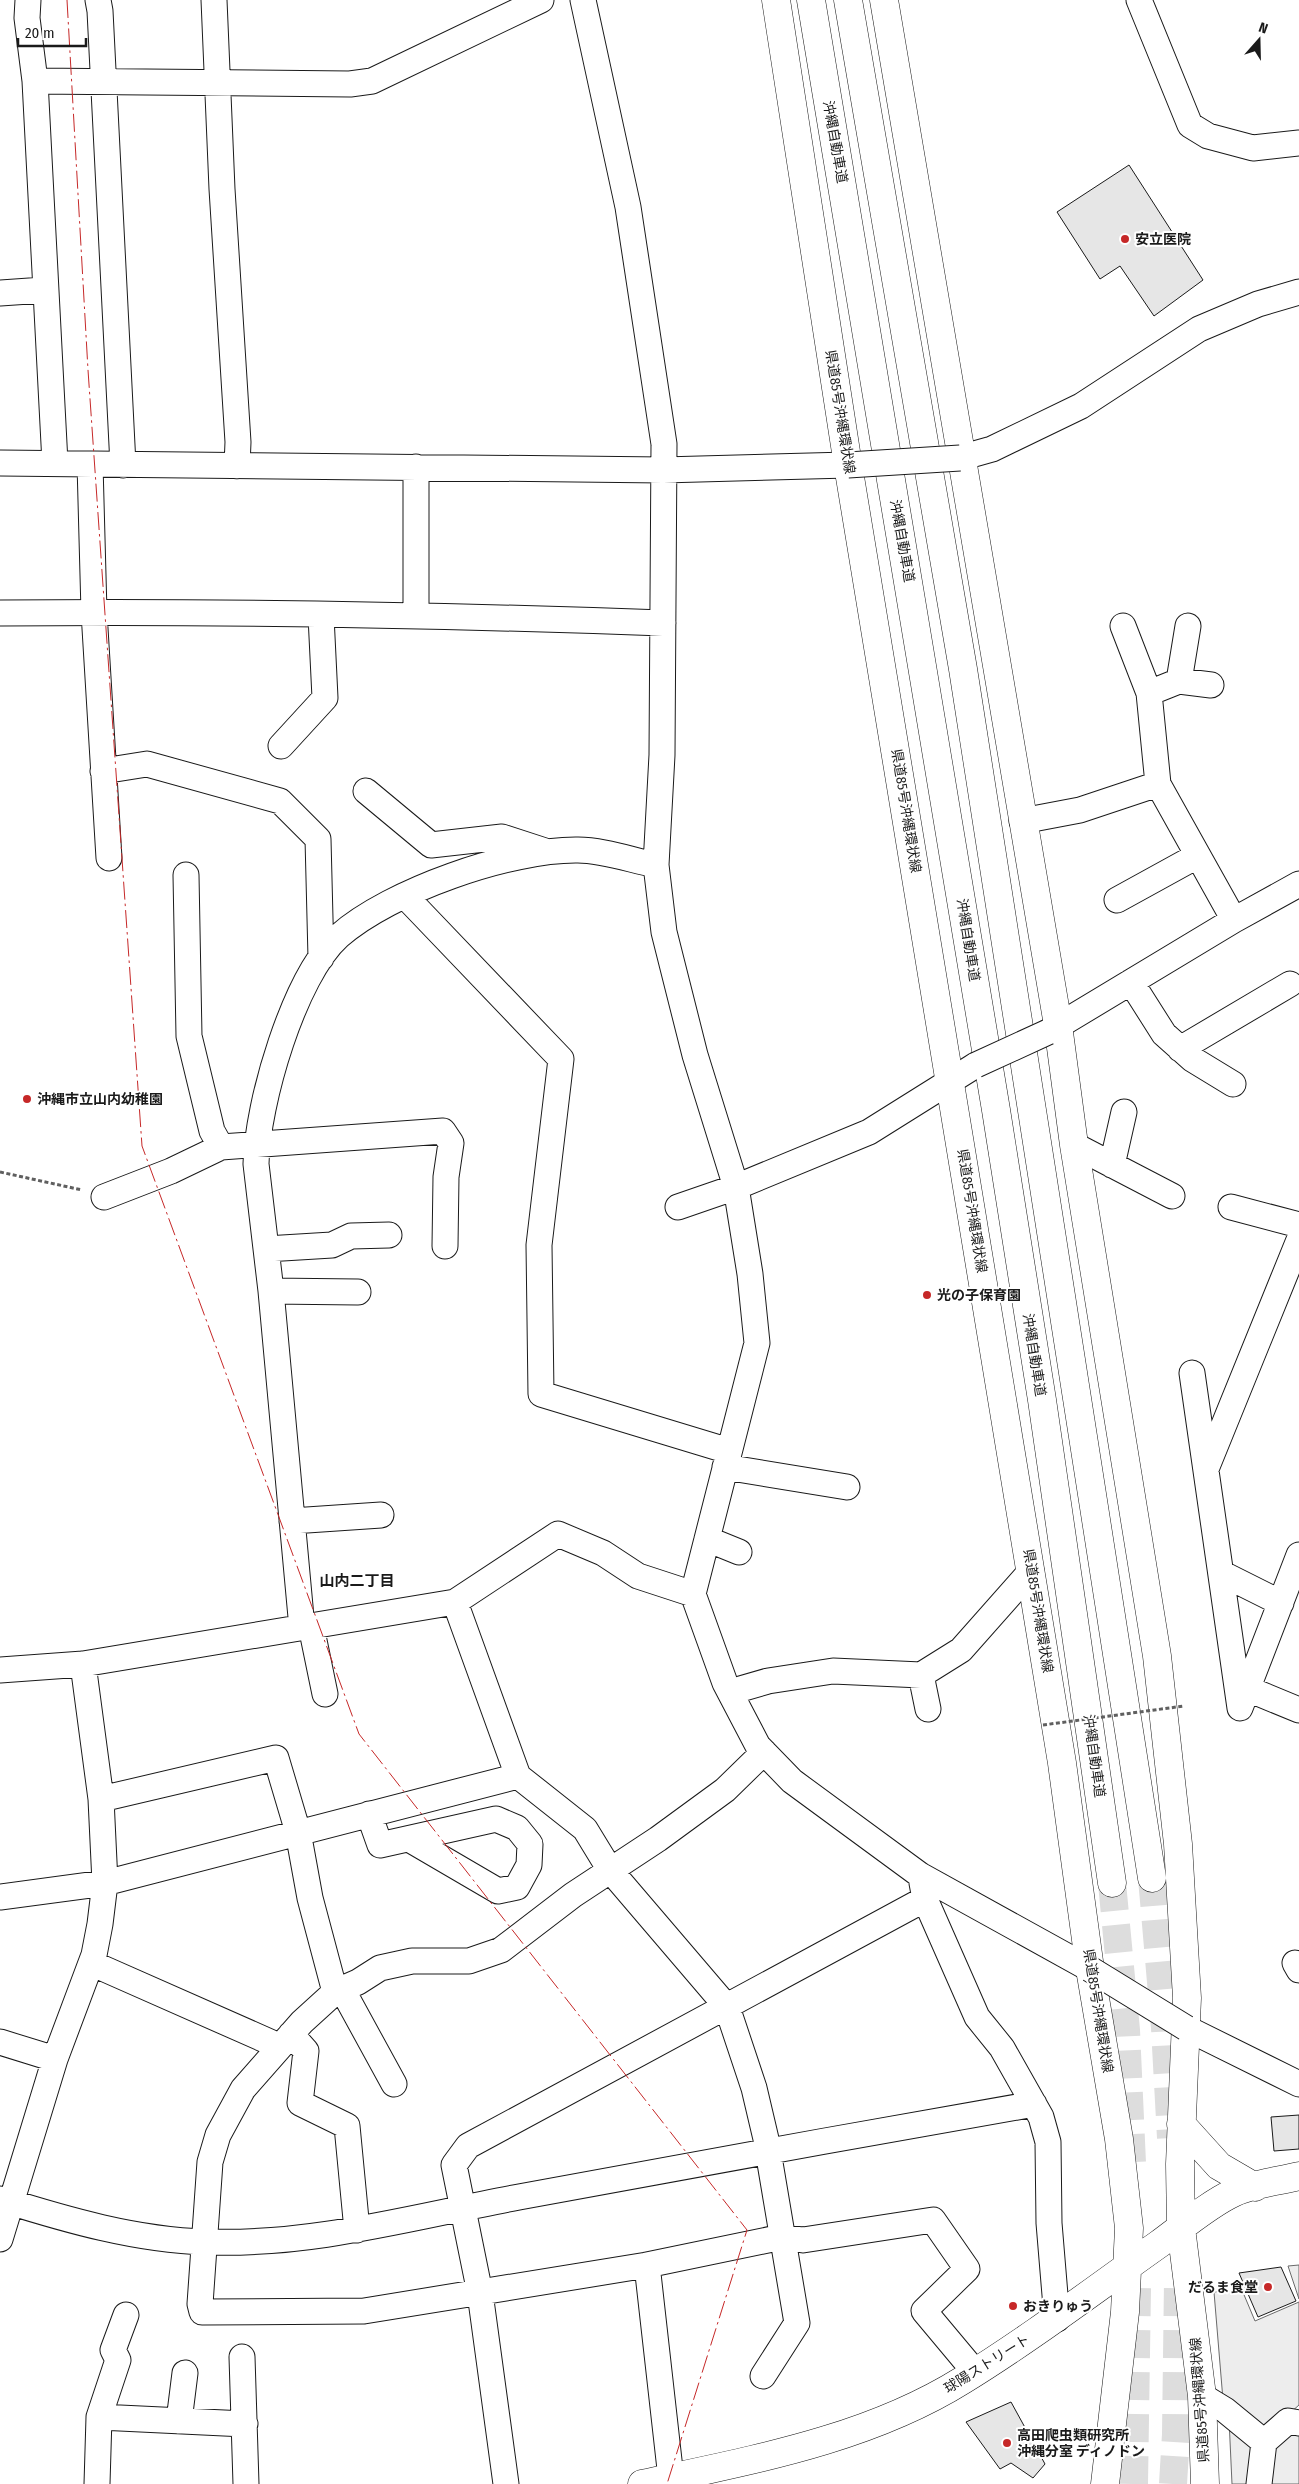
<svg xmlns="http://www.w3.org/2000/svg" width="1299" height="2484" font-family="'Fira Sans Condensed','Noto Sans JP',sans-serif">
	<rect width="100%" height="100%" fill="#fff"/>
	<path fill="#ededed" stroke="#6a6a6a" d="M1299,2265V2299L1288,2266Z
		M1242,2290L1255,2321L1299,2302V2405L1265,2435L1223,2400L1214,2292Z
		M1229,2419L1272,2442L1299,2430V2484H1232Z"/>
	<path fill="#e6e6e6" stroke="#1a1a1a" d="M1129,165L1203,280L1154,316L1120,266L1100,279L1057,212Z
		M1299,2115V2149L1274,2151L1271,2117Z
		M1281,2267L1296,2301L1258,2317L1239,2273Z
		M1011,2402L1045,2464L1033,2478L1011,2463L1000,2469L966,2422Z"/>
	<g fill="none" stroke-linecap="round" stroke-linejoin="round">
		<path stroke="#ddd" stroke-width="28" stroke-dasharray="28 14" stroke-linecap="butt" d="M1152,1878L1165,2028L1171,2138
			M1112,1883L1126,2030L1132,2163
			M1134,2484L1137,2288
			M1173,2484L1176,2434L1178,2281"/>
		<defs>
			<path id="minor" d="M28,0L27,18L35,81L55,463
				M98,0L100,11L123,465
				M214,0L222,189L238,442L237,466
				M583,0L628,207L664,444L662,755L656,865L664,932L695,1055L736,1187L750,1274L757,1343L693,1594L725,1683L758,1746L792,1781L920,1875L1090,1969
				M1139,0L1190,125L1208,136L1253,148L1299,143
				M35,81L350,84L372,81L541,0
				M0,293L44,290
				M960,458L992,449L1081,406L1199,329L1258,304L1299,292
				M0,463L663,470L848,465
				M90,464L94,612L109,858
				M0,613C221,611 442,615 663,623
				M416,615V467
				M1123,626L1149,693L1158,784L1234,920
				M1179,681L1211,685
				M1149,693L1179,681L1188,626
				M281,746L325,698L321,616
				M103,771L147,764L280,801L318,839L321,958
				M366,791L431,845L502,837L545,851
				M1022,821L1080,810L1158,784
				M186,875L189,1036L212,1131L221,1147
				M405,896L561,1059L539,1245L541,1394L729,1451
				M1117,900L1197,856
				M1131,982L1164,1034L1192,1059L1233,1084
				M1048,1032L1234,920L1299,884
				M1180,1049L1290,984
				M1074,1145L1172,1196
				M1112,1165L1124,1112
				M104,1197L171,1171L221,1147L443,1131L451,1143L446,1177L445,1246
				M678,1207L736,1187L869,1132L976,1065
				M1231,1207L1299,1225
				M266,1249L332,1245L351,1236L389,1235
				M271,1291L358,1292
				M1192,1373L1240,1708L1299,1555
				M725,1467L847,1487
				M1206,1469L1299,1240
				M292,1521L381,1515
				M707,1539L739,1552
				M1221,1573L1281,1603
				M311,1626L325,1694
				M302,1628L271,1291L256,1164C257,1104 294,976 339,936C390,891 510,849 578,850C603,850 631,860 656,865
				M0,1670L83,1664L455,1602L558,1534L603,1553L638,1576L693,1594
				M921,1675L928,1709
				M1248,1689L1299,1710
				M730,1692L768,1681L833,1671L921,1675L961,1650L1031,1571
				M764,1752L725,1790L658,1839L573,1895L501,1950L469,1961H412L380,1968L358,1982L335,1992L302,2022L243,2089L218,2135L210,2162L200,2304L202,2312L364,2311L647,2265L782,2237L803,2240L933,2220L967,2269L924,2311L975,2372
				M518,1776L585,1829L610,1870L727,2007L754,2088L766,2139L797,2323L763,2376
				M101,1799L276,1758L298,1832L310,1898L335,1992
				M369,1814L380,1845L496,1819L517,1828L530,1844L529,1865L517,1887L498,1891L409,1839
				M922,1883L925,1899L977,2017L1002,2048L1041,2117L1048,2142L1049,2223L1057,2319
				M0,1897L105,1883L518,1776L455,1602
				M91,1963L279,2046
				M1295,1963L1299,1970
				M342,1989L394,2084
				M1186,2028L1299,2084
				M291,2034L306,2051L300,2103L347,2126L357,2230
				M0,2042L55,2059
				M0,2199C67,2220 136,2240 206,2242C312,2246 416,2216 519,2197C691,2165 862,2134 1034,2104
				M0,2239L55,2059L94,1955L100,1924L105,1883L101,1799L83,1664
				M647,2265L671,2478
				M242,2357L246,2484
				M1202,2396L1225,2410L1264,2442
				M99,2417L245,2424
				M179,2421L185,2373
				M97,2484L99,2417L118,2360L113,2350L126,2315
				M506,2484L480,2293L454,2165L468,2146L925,1899
				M1259,2484L1264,2442L1288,2421L1299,2423"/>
			<path id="major" d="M776,0L848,465L1062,1763L1090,1969L1119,2139L1129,2228L1125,2312L1105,2484
				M884,0L1058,1025L1074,1145L1157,1656L1178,1844L1187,1998L1180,2164L1181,2228L1202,2396L1205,2484
				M1181,2124L1219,2166L1255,2187
				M642,2484C751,2460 867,2440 963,2380C1031,2338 1094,2290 1159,2244C1181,2228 1209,2204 1233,2193C1251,2184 1280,2181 1299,2176"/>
			<path id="highway" d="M811,0L996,1110L1042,1400L1112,1883
				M848,0L963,669L1152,1878"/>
		</defs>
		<use href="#minor" stroke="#1a1a1a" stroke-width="27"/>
		<use href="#major" stroke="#1a1a1a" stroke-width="29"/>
		<use href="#highway" stroke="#1a1a1a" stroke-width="29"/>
		<path stroke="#5f5f5f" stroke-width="3" stroke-dasharray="4 2.5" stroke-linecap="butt" d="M0,1172L82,1190"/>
		<use href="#minor" stroke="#fff" stroke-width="25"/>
		<use href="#major" stroke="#fff" stroke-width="28"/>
		<use href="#highway" stroke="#fff" stroke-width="28"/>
		<defs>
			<path id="minor-bridge" d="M848,465L960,458
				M976,1065L1048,1032
				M1090,1969L1186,2028"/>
		</defs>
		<use href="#minor-bridge" stroke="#1a1a1a" stroke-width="27" stroke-linecap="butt"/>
		<path stroke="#5f5f5f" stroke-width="3" stroke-dasharray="4 2.5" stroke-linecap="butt" d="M1043,1725L1184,1706"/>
		<use href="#minor-bridge" stroke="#fff" stroke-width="25"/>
		<path stroke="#c62828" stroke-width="1" stroke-dasharray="18 4 2.5 4" stroke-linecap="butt" d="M67,0L88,370L142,1146L359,1734L747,2230L667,2484"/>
	</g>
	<g fill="#c62828" stroke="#fff" stroke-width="2">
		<circle cx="1125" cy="239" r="5"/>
		<circle cx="27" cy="1099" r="5"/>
		<circle cx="927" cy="1295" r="5"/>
		<circle cx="1268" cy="2287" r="5"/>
		<circle cx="1013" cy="2306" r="5"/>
		<circle cx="1007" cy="2443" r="5"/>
	</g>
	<g text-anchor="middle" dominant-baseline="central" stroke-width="4" stroke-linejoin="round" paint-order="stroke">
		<g font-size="14" fill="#1a1a1a" stroke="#fff">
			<text transform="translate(835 142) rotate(80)">沖縄自動車道</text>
			<text transform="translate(840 412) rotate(81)">県道85号沖縄環状線</text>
			<text transform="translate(902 541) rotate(80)">沖縄自動車道</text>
			<text transform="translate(906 811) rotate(81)">県道85号沖縄環状線</text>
			<text transform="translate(968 940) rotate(81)">沖縄自動車道</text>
			<text transform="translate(972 1211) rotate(81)">県道85号沖縄環状線</text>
			<text transform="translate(1034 1355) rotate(81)">沖縄自動車道</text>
			<text transform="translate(1038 1611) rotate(81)">県道85号沖縄環状線</text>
			<text transform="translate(1094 1756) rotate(82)">沖縄自動車道</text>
			<text transform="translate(1098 2011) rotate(81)">県道85号沖縄環状線</text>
			<text transform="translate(987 2364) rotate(-32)">球陽ストリート</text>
			<text transform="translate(1200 2400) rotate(-94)">県道85号沖縄環状線</text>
		</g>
		<g font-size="14" font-weight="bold" fill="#1a1a1a" stroke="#fff" text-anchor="start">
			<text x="1135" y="239">安立医院</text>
			<text x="37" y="1099">沖縄市立山内幼稚園</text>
			<text x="937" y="1295">光の子保育園</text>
			<text x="1258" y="2287" text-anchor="end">だるま食堂</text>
			<text x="1023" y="2306">おきりゅう</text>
			<text x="1017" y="2435">高田爬虫類研究所<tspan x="1017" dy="16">沖縄分室 ディノドン</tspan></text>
		</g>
		<g font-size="15" font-weight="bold" fill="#1a1a1a" stroke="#fff">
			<text x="357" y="1581">山内二丁目</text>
		</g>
	</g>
	<g transform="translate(1259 40) rotate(20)" stroke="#ffffff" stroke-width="4" paint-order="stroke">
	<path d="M0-4L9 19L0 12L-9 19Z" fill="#1a1a1a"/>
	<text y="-8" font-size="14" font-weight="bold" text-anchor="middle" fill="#1a1a1a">N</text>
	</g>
	<path d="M18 38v8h68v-8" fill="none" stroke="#1a1a1a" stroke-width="2.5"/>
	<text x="25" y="38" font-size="15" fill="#1a1a1a" stroke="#ffffff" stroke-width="4" paint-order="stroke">20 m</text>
</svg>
